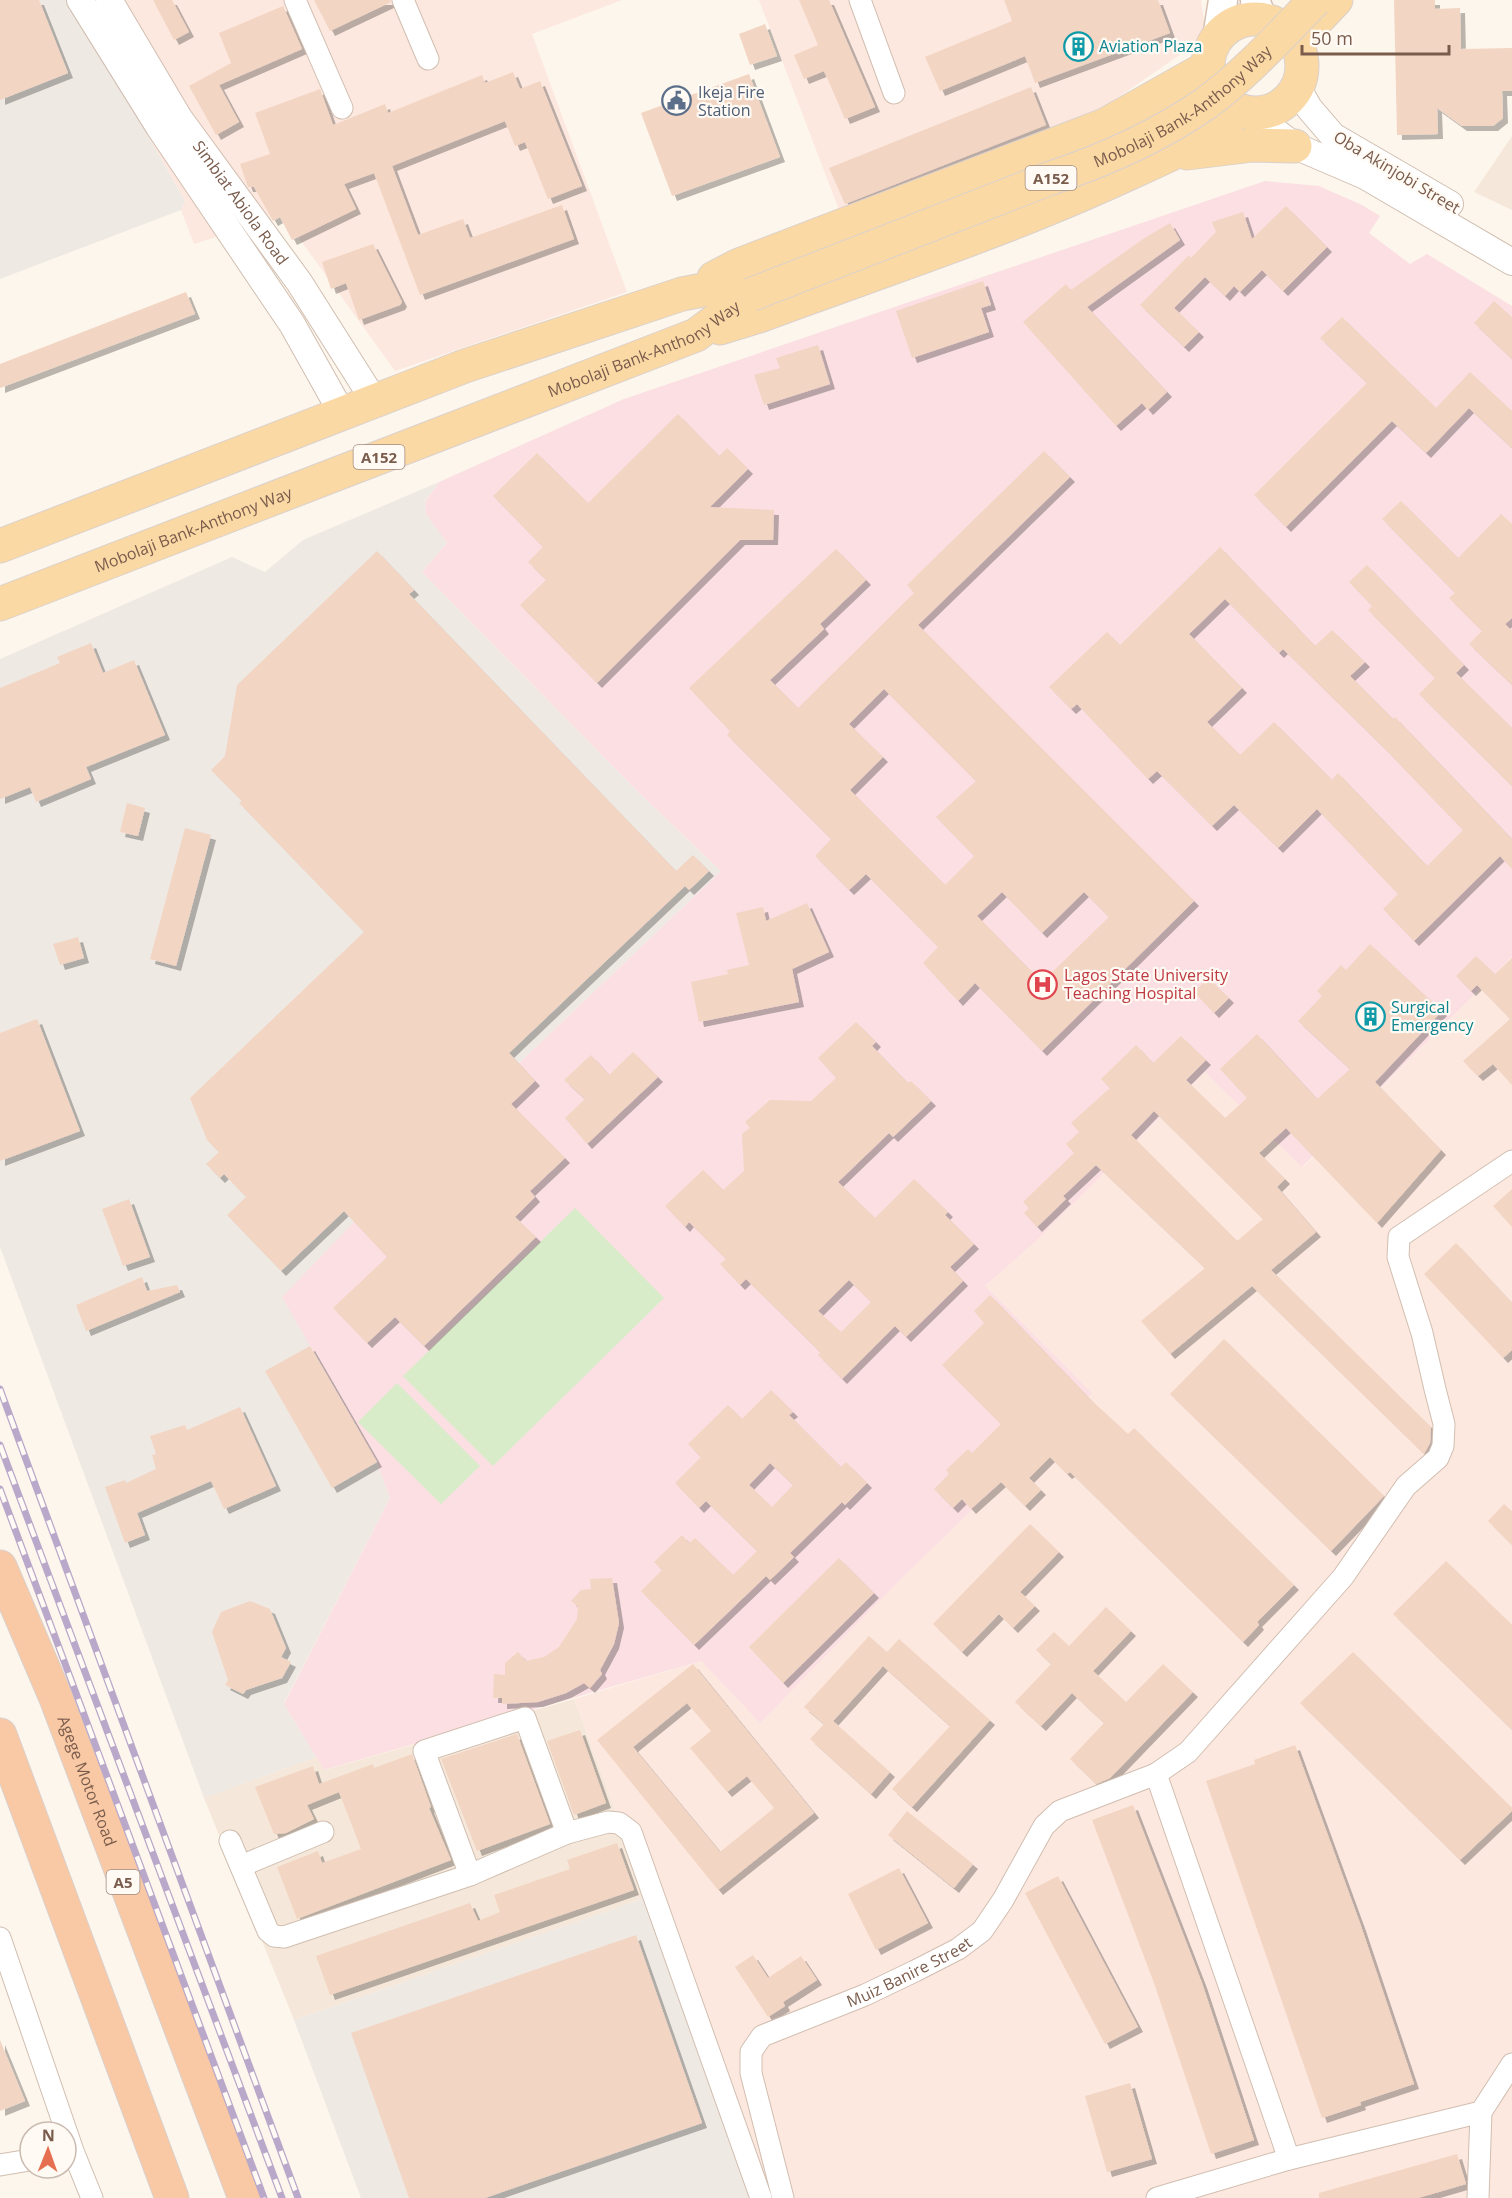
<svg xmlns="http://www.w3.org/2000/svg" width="1512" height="2198" font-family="'Open Sans',sans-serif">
	<defs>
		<filter id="shadow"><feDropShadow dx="5" dy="5" stdDeviation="0" flood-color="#0004"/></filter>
	</defs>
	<rect width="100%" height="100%" fill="#fdf6ec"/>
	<path fill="#f5e8da" d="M1512,136V210L1474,192Z
		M574,1699L648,1897L294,2020L204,1798L316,1757L325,1770Z"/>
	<path fill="#fde8e0" d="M72,0H622L532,34L627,292L395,371L283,216L194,244L181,210L185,201Z
		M759,0H1201L1205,28L1187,50L1094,114L839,210Z
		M1512,957V2198H750L648,1897L574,1699L701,1661L760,1723L902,1578L1091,1393L984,1287L1035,1242L1205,1072L1303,1167Z"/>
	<path fill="#efe9e4" d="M0,0H72L185,201L181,210L0,279Z
		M439,482L425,501L426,513L447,543L422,572L637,791L721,871L379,1196L310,1346L377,1462L390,1498L284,1703L316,1757L204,1798L0,1247V659L232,557L265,572L303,540Z
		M648,1897L750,2198H361L294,2020Z"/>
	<path fill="#fbdfe3" d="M1265,181L1319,186L1362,205L1380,216L1369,233L1410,264L1427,254L1512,306V957L1302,1167L1205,1072L1035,1242L985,1286L1092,1393L902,1578L760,1723L701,1661L324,1770L284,1704L390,1498L377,1462L282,1297L379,1196L721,871L637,791L422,572L447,543L426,514L425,502L439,482L624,399Z"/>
	<path fill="#d8ecc9" d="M575,1208L664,1298L493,1466L403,1376Z
		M397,1383L480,1466L441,1504L358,1422Z"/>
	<path fill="#f3d5c3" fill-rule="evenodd" filter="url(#shadow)" d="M0,0H39L68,73L0,100Z
		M153,0H172L189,32L174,40Z
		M314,0H390L391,2L330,31Z
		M799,0H829L875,107L845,119L824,71L804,79L794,55L818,45Z
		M1004,0H1158L1170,33L1035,83L1025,56L940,91L925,57L1012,21Z
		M1394,0H1435V9L1460,8L1461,49L1512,48V91H1502L1503,118L1493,126H1462L1437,108L1438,134L1397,135Z
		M283,6L302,49L219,85L239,122L216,135L189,86L231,63L219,33Z
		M765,24L777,56L750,65L739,34Z
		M513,72L520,89L540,81L582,186L548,199L525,142L515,146L505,121L392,166L418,235L463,219L470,238L562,205L574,239L420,295L374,173L344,184L356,209L292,240L280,217L273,221L254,187H248L240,164L270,154L255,113L320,89L333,125L385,104L388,113L482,75L485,83Z
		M749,74L780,157L672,196L641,113Z
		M1031,87L1046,125L845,204L829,168Z
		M1286,206L1327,247L1283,291L1262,270L1240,292L1234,286L1225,296L1205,277L1174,308L1199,332L1184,347L1140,305L1189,255L1191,258L1216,232L1212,222L1243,212L1252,239Z
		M1170,223L1180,240L1087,307L1167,392L1148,410L1142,403L1116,426L1023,322L1066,284L1071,290L1143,239Z
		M373,244L402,302L400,305L359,320L346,283L331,289L322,262Z
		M983,281L991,305L981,308L989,332L912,358L896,311Z
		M186,292L195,314L0,388V364Z
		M1494,301L1512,317V359L1474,323Z
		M1342,317L1436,408L1470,372L1512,411V448L1469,408L1426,453L1392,421L1286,527L1254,495L1367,383L1320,338Z
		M818,345L830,384L764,405L754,375L780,368L776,358Z
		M678,414L719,456L727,448L748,469L710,507L774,510L773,540H740L597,683L520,605L546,580L528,562L543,547L493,496L537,453L588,503Z
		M1044,451L1070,477L918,625L1194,901L1042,1051L975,983L958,1001L923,963L938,947L866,874L849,890L815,856L831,839L727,735L730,731L689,688L836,549L866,580L820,624L824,629L770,680L798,708L914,593L907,585ZM884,689L976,781L936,817L974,856L945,885L850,790L883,757L849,724ZM1002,892L1042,933L1084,892L1109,917L1042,982L977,916Z
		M1401,501L1458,558L1501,514L1512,524V618L1505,624L1512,631V685L1469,644L1482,631L1449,598L1455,593L1382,519Z
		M1220,547L1315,646L1332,630L1365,662L1350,676L1393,719L1395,717L1512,839V869L1500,856L1414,941L1383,909L1398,894L1317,809L1278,848L1234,805L1212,826L1157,771L1148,779L1077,704L1071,709L1049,687L1107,632L1120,645ZM1225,599L1279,653L1283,649L1382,746L1463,830L1427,866L1338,773L1332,780L1274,722L1240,755L1207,722L1242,688L1189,634Z
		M377,551L414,590L409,594L676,871L693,855L709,871L689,890L685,886L509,1053L535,1081L511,1104L565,1158L530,1191L535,1197L515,1217L536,1237L424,1346L395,1317L367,1343L333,1308L387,1257L344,1211L281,1271L227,1215L246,1197L224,1174L220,1178L206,1164L219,1152L207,1140L190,1098L364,932L239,803L242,801L211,770L225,756L237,685Z
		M1367,565L1464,665L1456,673L1512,728V786L1419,694L1435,678L1368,610L1372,606L1349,582Z
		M91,643L103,673L134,660L165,735L86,767L91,779L36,802L30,787L0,799V688L60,663L57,657Z
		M127,803L145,808L138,836L120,832Z
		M185,828L211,835L176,966L150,959Z
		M807,903L829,952L792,969L799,1002L699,1022L691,982L728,974L727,970L749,965L736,913L763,907L766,921Z
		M78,937L84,958L60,965L53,944Z
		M1370,944L1442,1011L1375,1082L1441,1150L1377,1223L1286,1128L1259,1153L1285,1179L1277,1187L1316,1232L1271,1270L1431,1427L1430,1443L1424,1454L1252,1286L1170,1354L1141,1321L1205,1268L1096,1165L1063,1196L1066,1199L1037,1227L1024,1213L1029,1208L1023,1202L1074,1153L1066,1144L1079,1132L1071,1123L1110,1088L1101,1079L1136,1045L1153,1063L1181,1036L1206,1060L1186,1080L1225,1118L1247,1098L1220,1069L1257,1034L1317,1099L1350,1069L1298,1021L1322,996L1317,991L1341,965L1346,970ZM1154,1111L1263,1219L1237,1241L1131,1135Z
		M1476,956L1495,974L1512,958V1085L1493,1064L1478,1076L1463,1061L1510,1019L1477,985L1471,991L1456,976Z
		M1208,978L1229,998L1214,1013L1194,992Z
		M37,1019L80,1131L0,1161V1033Z
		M856,1022L876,1042L872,1046L908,1083L911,1081L931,1101L893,1137L889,1133L838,1182L875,1218L914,1179L948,1212L945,1215L974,1244L950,1267L963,1281L906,1337L895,1326L842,1379L818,1355L820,1352L746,1279L740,1285L720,1264L726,1259L689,1222L685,1227L665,1206L703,1170L723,1190L744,1171L742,1134L750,1128L745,1122L770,1100L811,1101L836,1078L818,1058ZM849,1280L871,1302L841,1332L818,1311Z
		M633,1052L658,1077L587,1144L565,1118L585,1099L564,1080L591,1055L609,1075Z
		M1512,1189V1227L1493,1206Z
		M129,1199L150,1257L123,1266L102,1209Z
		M1456,1243L1512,1303V1350L1503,1358L1424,1274Z
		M142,1277L147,1291L177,1285L180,1292L86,1331L76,1305Z
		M990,1295L1090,1399L1128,1434L1134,1428L1294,1585L1257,1622L1259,1625L1243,1642L1070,1472L1067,1474L1050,1457L1029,1478L1041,1490L1025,1506L1001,1482L971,1509L962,1499L953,1508L934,1489L949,1474L946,1470L968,1449L972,1453L1001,1424L942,1365L984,1323L974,1311Z
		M1224,1339L1384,1496L1331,1551L1170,1394Z
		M310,1346L377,1462L332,1488L265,1371Z
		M771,1390L793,1412L789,1415L841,1467L846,1462L867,1483L845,1505L842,1502L790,1553L794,1557L770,1580L766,1576L694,1645L641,1591L662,1570L654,1562L682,1535L689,1543L695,1538L733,1575L757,1551L706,1501L699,1508L675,1483L701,1457L688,1444L728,1405L742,1419ZM770,1463L793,1485L772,1507L749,1485Z
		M240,1407L276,1486L224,1509L211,1481L137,1513L145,1535L125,1543L105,1487L125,1480L126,1483L156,1469L152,1455L156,1454L150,1436L185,1425L187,1430Z
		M1504,1504L1512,1511V1545L1488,1521Z
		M1030,1524L1059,1552L1020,1592L1035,1606L1013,1628L999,1614L962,1652L933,1624Z
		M839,1558L874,1593L783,1683L749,1647Z
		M1446,1561L1512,1625V1730L1393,1614Z
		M612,1578L619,1623L614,1644L600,1670L602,1674L590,1688L584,1683L566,1693L538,1702L502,1704V1698H493L494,1674L505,1675V1663L518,1652L526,1661L544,1657L559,1647L577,1619L578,1607L571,1601L581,1590L591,1589L590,1579Z
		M250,1601L270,1609L286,1648L281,1657L291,1662L282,1678L246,1690L243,1694L225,1685L228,1680L212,1632L221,1612Z
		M1106,1607L1131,1631L1093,1671L1126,1702L1163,1664L1193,1692L1110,1778L1096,1784L1070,1759L1104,1723L1072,1693L1041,1726L1015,1702L1051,1664L1036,1650L1054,1632L1069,1646Z
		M869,1636L887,1652L899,1639L990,1720L912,1807L892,1789L950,1726L883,1666L833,1721L890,1772L871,1794L810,1739L824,1724L804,1707Z
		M1353,1652L1512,1808V1811L1460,1860L1300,1703Z
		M693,1664L814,1813L718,1890L597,1740ZM687,1703L711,1731L690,1748L727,1792L747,1776L774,1808L720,1852L633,1747Z
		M580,1730L606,1803L574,1815L547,1741Z
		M517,1734L550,1824L477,1851L441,1759Z
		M1295,1745L1361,1926L1414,2084L1360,2102L1361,2105L1322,2118L1206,1781L1255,1764L1254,1760Z
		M412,1754L431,1807L429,1808L451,1860L297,1919L277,1867L318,1851L322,1863L361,1849L339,1792L307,1805L314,1819L286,1833L274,1834L255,1787L313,1766L319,1784L373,1764L374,1768Z
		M1133,1805L1202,1983L1254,2140L1211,2154L1154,1983L1092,1820Z
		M907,1811L973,1864L954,1888L888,1835Z
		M617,1843L634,1890L330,1995L316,1956L470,1903L478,1921L500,1912L494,1895L570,1869L567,1860Z
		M899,1868L928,1923L876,1950L848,1894Z
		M1058,1876L1138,2027L1105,2044L1025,1893Z
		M636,1935L702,2123L485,2198H409L351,2033Z
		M753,1955L768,1978L801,1956L817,1980L783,2002L785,2006L768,2017L735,1967Z
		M0,2040L25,2101L0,2111Z
		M1130,2083L1152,2159L1107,2172L1085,2096Z
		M1457,2154L1466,2184L1418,2198H1319V2193Z"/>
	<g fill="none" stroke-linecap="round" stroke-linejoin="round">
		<defs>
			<g id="minor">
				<path d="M295,0L342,108"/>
				<path d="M403,0L428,59"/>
				<path d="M860,0L894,93"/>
				<path d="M230,1841L268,1931L274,1936L284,1937L470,1875L567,1833L608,1822L619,1823L631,1832L761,2198"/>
				<path d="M241,1866L323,1832"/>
				<path d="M470,1875L424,1751L525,1718L567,1833"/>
				<path d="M0,1938L73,2151L92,2198"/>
				<path d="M1289,2159L1156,1774L1188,1752L1343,1577L1406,1486L1438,1458L1443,1446L1444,1424L1435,1389L1422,1333L1398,1257L1399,1237L1512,1161"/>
				<path d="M0,2165L30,2160"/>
				<path id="s1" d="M783,2198L751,2073V2052L762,2036L865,1995L915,1971L958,1949L982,1931L1003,1900L1044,1826L1060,1811L1156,1774"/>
				<path d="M1157,2198L1289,2159L1481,2112"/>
				<path d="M1478,2198L1481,2112L1512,2064"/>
			</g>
			<g id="tertiary">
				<path d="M80,0L159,127L292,324L343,415"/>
				<path id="s2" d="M109,0L179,118L299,282L375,402"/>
				<path d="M1297,87L1309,108L1333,136L1450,204"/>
				<path d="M1249,112L1295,146L1365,176L1512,262"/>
			</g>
			<path id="secondary" d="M1255,0L1263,20
				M1217,38L1223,0"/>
			<g id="primary">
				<circle cx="1255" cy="66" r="47"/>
				<path d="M1297,41L1336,0"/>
				<path d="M1187,153L1253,145L1295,146"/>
				<path d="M714,278L739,265L1105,125L1208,67"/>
				<path d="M720,328L759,316C875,273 995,234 1108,183C1157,160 1198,146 1239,110"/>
				<path d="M0,546L465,366L682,294L745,282"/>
				<path id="s3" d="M0,604L696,335L750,295"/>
			</g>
			<g id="trunk">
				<path id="s4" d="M0,1567L56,1698L245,2198"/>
				<path d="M0,1735L172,2198"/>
			</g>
		</defs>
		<use href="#minor" stroke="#d1beb0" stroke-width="23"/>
		<use href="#tertiary" stroke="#d1beb0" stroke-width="28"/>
		<use href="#secondary" stroke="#d6c0b0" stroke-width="31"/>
		<use href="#primary" stroke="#dad1cd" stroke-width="35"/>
		<use href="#trunk" stroke="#dad1cd" stroke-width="35"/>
		<use href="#minor" stroke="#fff" stroke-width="21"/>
		<use href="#tertiary" stroke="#fff" stroke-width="26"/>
		<use href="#secondary" stroke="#fff" stroke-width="28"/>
		<use href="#primary" stroke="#fbd9a5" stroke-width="33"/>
		<use href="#trunk" stroke="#f9c8a4" stroke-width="33"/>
		<defs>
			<path id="rail" d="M0,1389L298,2198
				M0,1445L282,2198
				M0,1489L264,2198"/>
		</defs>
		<use href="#rail" stroke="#b9a8c9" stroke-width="7"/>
		<use href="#rail" stroke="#fffaf3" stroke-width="4.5" stroke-dasharray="14" stroke-linecap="butt"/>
		<defs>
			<g id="primary-bridge">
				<path id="s5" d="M750,295L1048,179C1103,161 1157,137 1205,104C1246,74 1280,36 1315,0"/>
			</g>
		</defs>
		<use href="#primary-bridge" stroke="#dad1cd" stroke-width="35" stroke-linecap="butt"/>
		<use href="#primary-bridge" stroke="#fbd9a5" stroke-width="33"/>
	</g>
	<defs>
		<symbol id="building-ring" viewBox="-11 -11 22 22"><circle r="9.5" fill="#fffaf3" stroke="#0f9aa8" stroke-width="1.5"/><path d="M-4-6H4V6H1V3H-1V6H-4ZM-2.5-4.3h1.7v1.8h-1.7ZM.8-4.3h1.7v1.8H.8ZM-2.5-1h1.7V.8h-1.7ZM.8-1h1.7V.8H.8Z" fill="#0f9aa8"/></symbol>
		<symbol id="civic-ring" viewBox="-11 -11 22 22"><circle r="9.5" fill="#fffaf3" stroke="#5c6f8a" stroke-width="1.5"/><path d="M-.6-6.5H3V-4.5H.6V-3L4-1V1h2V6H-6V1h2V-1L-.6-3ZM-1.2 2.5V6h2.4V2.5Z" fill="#5c6f8a"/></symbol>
		<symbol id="hospital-ring" viewBox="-11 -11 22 22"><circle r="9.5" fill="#fffaf3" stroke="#e0444e" stroke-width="1.5"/><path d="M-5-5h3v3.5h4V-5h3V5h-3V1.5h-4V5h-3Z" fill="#e0444e"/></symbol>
	</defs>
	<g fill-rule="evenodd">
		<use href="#building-ring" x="1062" y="30" width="33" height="33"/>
		<use href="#civic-ring" x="660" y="84" width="33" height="33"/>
		<use href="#hospital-ring" x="1026" y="968" width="33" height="33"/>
		<use href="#building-ring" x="1354" y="1000" width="33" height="33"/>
	</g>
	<g text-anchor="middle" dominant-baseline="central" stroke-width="4.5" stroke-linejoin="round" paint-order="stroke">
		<g fill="#fffaf3" stroke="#a28b7f" stroke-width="1.5">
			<rect x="1025.5" y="166" width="51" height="24" rx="4.5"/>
			<rect x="353.5" y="445" width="51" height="24" rx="4.5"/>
			<rect x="106.5" y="1870" width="33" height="24" rx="4.5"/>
		</g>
		<g font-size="15" font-weight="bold" fill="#7a5c4d">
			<text x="1051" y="178">A152</text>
			<text x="379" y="457">A152</text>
			<text x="123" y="1882">A5</text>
		</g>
		<g font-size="16" fill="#0d838f" stroke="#fffaf3" text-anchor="start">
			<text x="1099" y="46">Aviation Plaza</text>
			<text x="1391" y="1007">Surgical<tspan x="1391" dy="18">Emergency</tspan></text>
		</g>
		<g font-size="16" fill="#4e5e75" stroke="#fffaf3" text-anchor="start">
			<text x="698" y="92">Ikeja Fire<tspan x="698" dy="18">Station</tspan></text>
		</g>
		<g font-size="16" fill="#7a5c4d" stroke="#fffaf3">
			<text stroke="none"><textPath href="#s5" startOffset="474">Mobolaji Bank-Anthony Way</textPath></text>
			<text transform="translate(1397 172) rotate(31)">Oba Akinjobi Street</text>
			<text stroke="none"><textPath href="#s2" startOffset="242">Simbiat Abiola Road</textPath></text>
			<text stroke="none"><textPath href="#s3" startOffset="693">Mobolaji Bank-Anthony Way</textPath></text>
			<text stroke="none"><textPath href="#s3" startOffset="207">Mobolaji Bank-Anthony Way</textPath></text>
			<text stroke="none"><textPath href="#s4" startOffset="231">Agege Motor Road</textPath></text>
			<text stroke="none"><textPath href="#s1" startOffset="330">Muiz Banire Street</textPath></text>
		</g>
		<g font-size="16" fill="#be3a42" stroke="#fffaf3" text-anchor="start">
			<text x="1064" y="975">Lagos State University<tspan x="1064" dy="18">Teaching Hospital</tspan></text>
		</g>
	</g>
	<g transform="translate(48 2150) rotate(1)"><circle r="28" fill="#fffaf3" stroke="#cabbb1" stroke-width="1.5"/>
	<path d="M0-4.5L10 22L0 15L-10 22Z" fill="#e76f51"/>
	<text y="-9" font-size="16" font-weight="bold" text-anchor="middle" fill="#7a5c4d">N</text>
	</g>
	<path d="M1302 45v9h147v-9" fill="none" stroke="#7a5c4d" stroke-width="3"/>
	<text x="1311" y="45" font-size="18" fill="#7a5c4d" stroke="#fffaf3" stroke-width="4.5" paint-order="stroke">50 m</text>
</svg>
